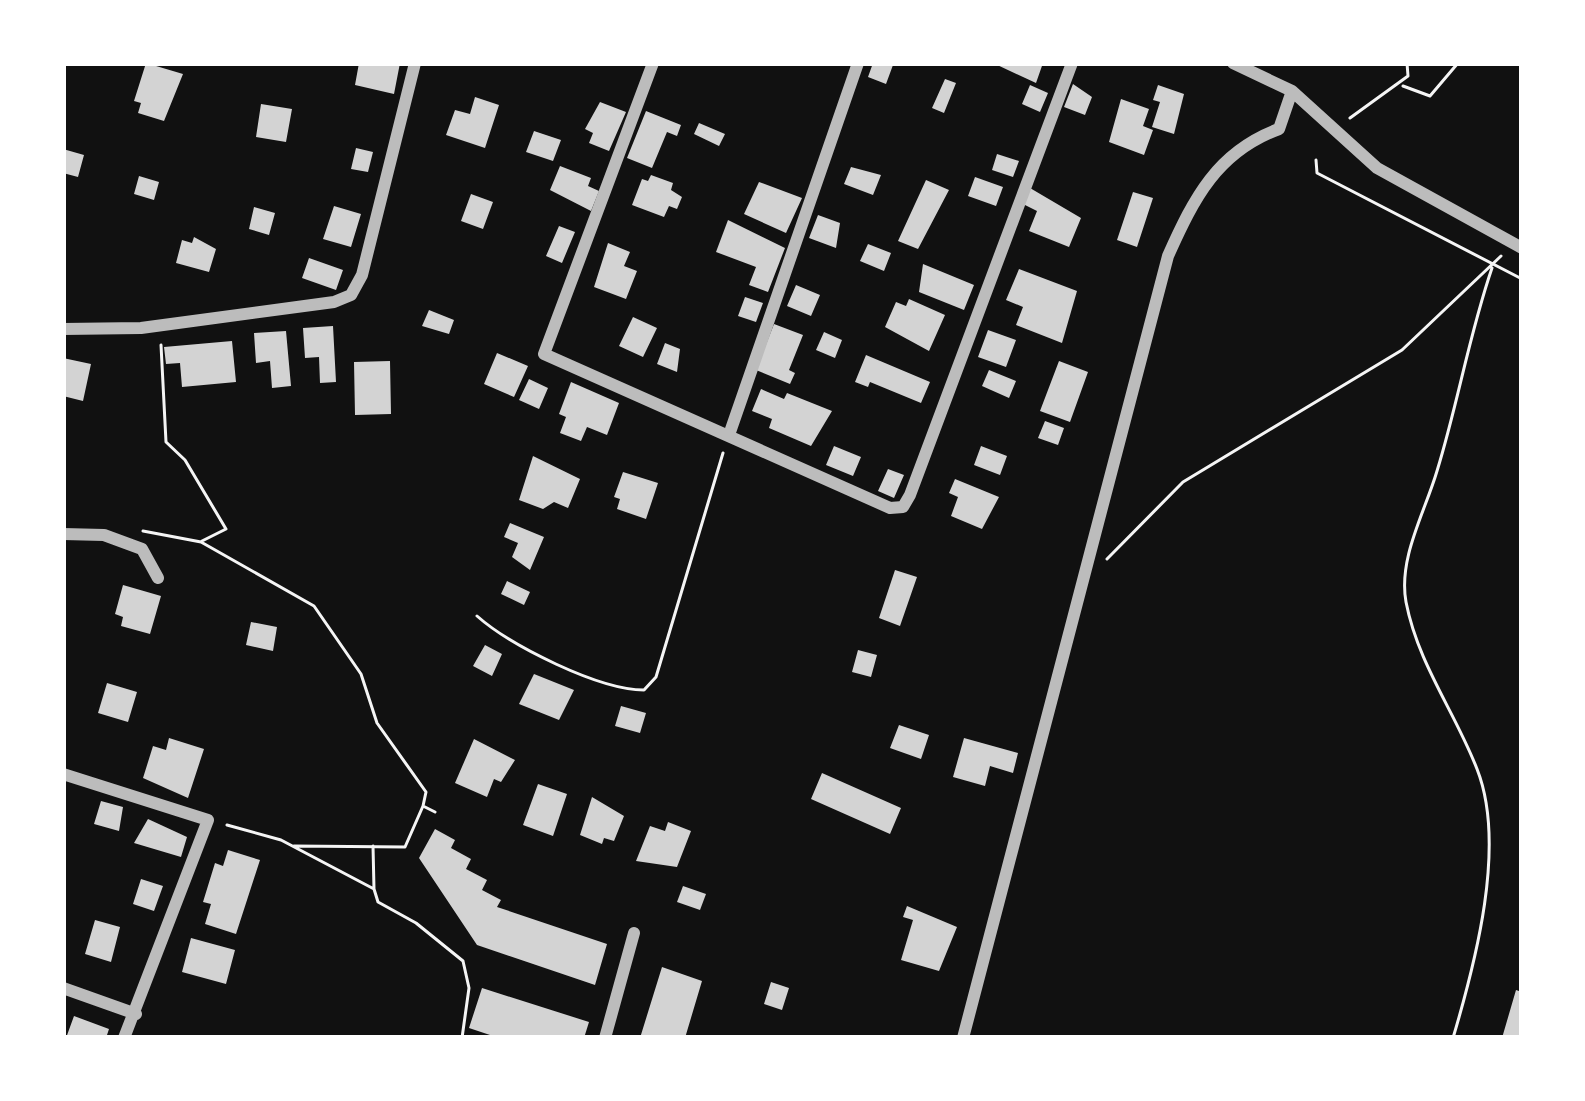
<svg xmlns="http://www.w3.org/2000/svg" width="1585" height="1101" font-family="Manrope,sans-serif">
	<rect width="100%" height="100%" fill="#111"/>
	<path fill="#d3d3d3" d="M146,63L183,74L164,121L138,113L141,103L134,101Z
		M359,63H400L394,94L355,85Z
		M873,63L893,65L886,84L868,77Z
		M993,63H1043L1036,83Z
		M945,79L956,83L944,113L932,108Z
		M1073,84L1092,97L1085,115L1064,107Z
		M1030,85L1048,93L1040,112L1022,104Z
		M1158,85L1184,94L1174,134L1152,127L1160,102L1153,100Z
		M475,97L499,105L485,148L446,135L455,110L470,114Z
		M1121,99L1149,109L1143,126L1153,130L1144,155L1109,142Z
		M600,102L626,112L609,151L589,143L593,133L585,129Z
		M261,104L292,109L286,142L256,137Z
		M646,111L681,125L677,136L667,132L652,168L627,158Z
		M699,123L725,134L719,146L694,134Z
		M534,131L561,140L553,161L526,152Z
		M356,148L373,152L368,172L351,169Z
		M63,149L84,155L78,177L63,173Z
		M997,154L1019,161L1013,177L992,170Z
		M560,166L591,178L588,186L599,191L591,211L550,190Z
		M851,167L881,175L873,195L844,184Z
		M651,175L673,183L671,190L682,197L677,209L669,206L664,217L632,205L642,179L648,181Z
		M139,176L159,182L154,200L134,194Z
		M975,177L1003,187L996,206L968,196Z
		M926,180L949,190L918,249L898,241Z
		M759,182L802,198L786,233L744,214Z
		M1030,188L1081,218L1069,247L1029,231L1037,211L1023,204Z
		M1133,192L1153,198L1137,247L1117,240Z
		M471,194L493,202L483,229L461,221Z
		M334,206L361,214L351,247L323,239Z
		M254,207L275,213L269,235L249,229Z
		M818,215L840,223L836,248L809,238Z
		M728,220L785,248L768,292L749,285L756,267L716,252Z
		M559,226L575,232L562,263L546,256Z
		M194,237L216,249L209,272L176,263L182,240L192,243Z
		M608,243L630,252L624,266L637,271L626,299L594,287Z
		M868,244L891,253L884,271L860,261Z
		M309,258L343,270L336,290L302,278Z
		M923,264L974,285L964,310L919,292Z
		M1019,269L1077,291L1062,343L1016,325L1023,307L1006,300Z
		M796,285L820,295L811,316L787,306Z
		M745,297L763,303L756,322L738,316Z
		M909,299L945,315L929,351L885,327L896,302L906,306Z
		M429,310L454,320L449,334L422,326Z
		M633,317L657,328L643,357L619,346Z
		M774,324L803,335L789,370L795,373L790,384L756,370Z
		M333,326L336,382L320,383L319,357L305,358L303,328Z
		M988,330L1016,340L1006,367L978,357Z
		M286,331L291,386L272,388L270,361L256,363L254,333Z
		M824,332L842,340L835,358L816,350Z
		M232,341L236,382L182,387L180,363L166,364L164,347Z
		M665,343L680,349L677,372L657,364Z
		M497,353L528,366L514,397L484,384Z
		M866,355L930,382L921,403L870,382L868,387L855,382Z
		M63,358L91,364L83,401L63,396Z
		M390,361L391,414L355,415L354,362Z
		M1059,361L1088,372L1070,422L1040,411Z
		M989,370L1016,381L1009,398L982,386Z
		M529,379L548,388L539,409L519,400Z
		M571,382L619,403L607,435L587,427L581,441L560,433L566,417L559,414Z
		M761,389L784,399L787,393L832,411L811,446L769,428L772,419L752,411Z
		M1045,421L1064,428L1058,445L1038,438Z
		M834,446L861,457L853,476L826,465Z
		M981,446L1007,456L1000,475L974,465Z
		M533,456L580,479L568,508L554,502L543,509L519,500Z
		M888,469L904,475L894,498L878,491Z
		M623,472L658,483L646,519L617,509L620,499L614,497Z
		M955,479L999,497L982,529L951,516L958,497L949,493Z
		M510,523L544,537L530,570L512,557L518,543L504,537Z
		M895,570L917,577L900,626L879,618Z
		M507,581L530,592L524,605L501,594Z
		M123,585L161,596L150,634L121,626L123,617L115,614Z
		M251,622L277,627L273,651L246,645Z
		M485,645L502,654L492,676L473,666Z
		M858,650L877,655L871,677L852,672Z
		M534,674L574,690L559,720L519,704Z
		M107,683L137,692L128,722L98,713Z
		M621,706L646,713L640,733L615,726Z
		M899,725L929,735L921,759L890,748Z
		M169,738L204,749L188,798L143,778L153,746L166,750Z
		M964,738L1018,753L1013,773L990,766L985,786L953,777Z
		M474,739L515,760L501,782L494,779L487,797L455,783Z
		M822,773L901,808L890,834L811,799Z
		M538,784L567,794L553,836L523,825Z
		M592,797L624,816L614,841L604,838L602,844L580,835Z
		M101,801L123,807L119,831L94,824Z
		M148,819L187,837L181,857L134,843Z
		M668,822L691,831L677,867L636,861L650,826L665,831Z
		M435,829L455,840L451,848L471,859L466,869L487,880L482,890L501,900L497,907L607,944L595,985L477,945L419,858Z
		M228,850L260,860L236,934L205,924L211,904L203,902L215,863L223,866Z
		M141,879L163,886L154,911L133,904Z
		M683,886L706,894L700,910L677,902Z
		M907,906L957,927L939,971L901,960L913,920L903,917Z
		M95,920L120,927L111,962L85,954Z
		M191,938L235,950L226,984L182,972Z
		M662,967L702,981L685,1038H640Z
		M771,982L789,988L782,1010L764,1004Z
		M482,988L589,1022L584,1038H499L469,1028Z
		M1516,990L1522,992V1038H1502Z
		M74,1016L109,1029L106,1038H66Z"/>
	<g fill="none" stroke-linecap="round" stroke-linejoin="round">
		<path stroke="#f5f5f5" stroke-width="3" d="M1403,86L1430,96L1458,63
			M1350,118L1408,76L1407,63
			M1316,160L1317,173L1522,279
			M161,345L166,442L185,460L226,529L202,541
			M143,531L201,542L314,606L361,674L377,723L426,792L423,806
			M1107,559L1183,482L1402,350L1501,256
			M477,616C511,646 599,690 644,690L656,677L723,453
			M227,825L281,840L374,889L378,902L416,923L463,961L469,988L462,1038
			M294,846L405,847L423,806L435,812
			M373,846L374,889
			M1453,1038C1475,964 1507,845 1477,769C1455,712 1418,664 1406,602C1398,558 1425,512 1437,471C1458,403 1469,335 1492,268"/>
		<path stroke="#bcbcbc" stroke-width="12" d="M653,63L544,354L890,508L903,507L910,495L1072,63
			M1233,63L1292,91L1377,168L1522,248
			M63,329L141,328L334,302L351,295L362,275L415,63
			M729,435L858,63
			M63,534L104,535L142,549L158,578
			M63,774L208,820L124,1038
			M63,988L136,1014
			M605,1038L634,933
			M963,1038L1168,256C1194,198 1217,152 1279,129L1292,91"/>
	</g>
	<rect width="1585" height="1101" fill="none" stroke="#ffffff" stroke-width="132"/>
</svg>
